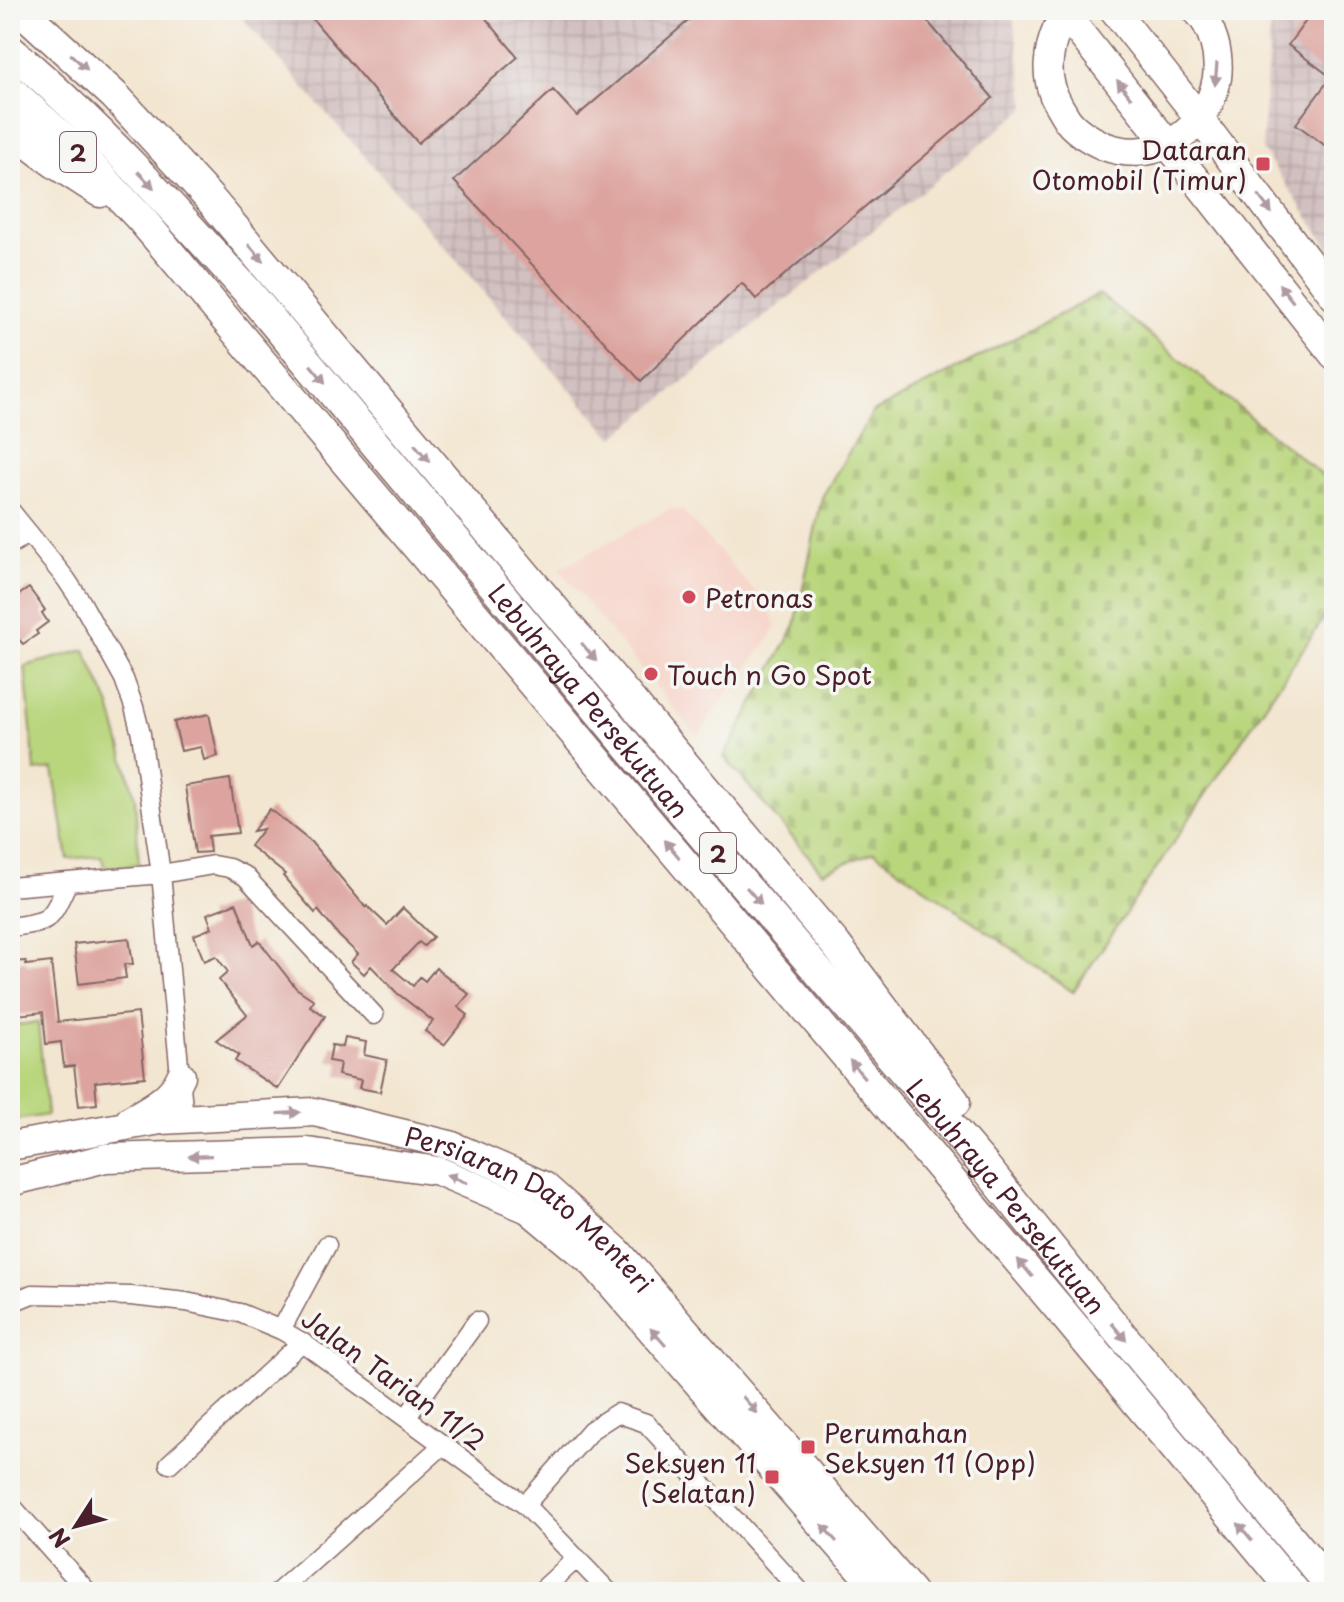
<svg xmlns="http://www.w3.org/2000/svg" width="1344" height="1602" font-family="'Playpen Sans',sans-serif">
	<defs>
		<pattern id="industrial-grid" width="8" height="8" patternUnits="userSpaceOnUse" patternTransform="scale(2)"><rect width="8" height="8" fill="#d2bfbf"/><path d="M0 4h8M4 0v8" fill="none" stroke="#b6a4a4"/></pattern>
		<pattern id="cemetery-stones" width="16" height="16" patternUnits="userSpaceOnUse" patternTransform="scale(2)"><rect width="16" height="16" fill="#b9d67d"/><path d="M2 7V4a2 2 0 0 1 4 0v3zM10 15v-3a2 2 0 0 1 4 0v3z" fill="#a1b76c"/></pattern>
	</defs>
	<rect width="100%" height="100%" fill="#f6f6f2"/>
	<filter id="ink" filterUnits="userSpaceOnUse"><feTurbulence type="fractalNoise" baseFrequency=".0125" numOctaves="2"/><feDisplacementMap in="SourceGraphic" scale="16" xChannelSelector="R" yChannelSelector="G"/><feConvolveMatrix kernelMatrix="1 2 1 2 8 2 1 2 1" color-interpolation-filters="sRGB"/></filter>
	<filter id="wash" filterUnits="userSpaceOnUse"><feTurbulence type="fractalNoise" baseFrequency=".006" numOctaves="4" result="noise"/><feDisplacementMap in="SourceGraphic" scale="32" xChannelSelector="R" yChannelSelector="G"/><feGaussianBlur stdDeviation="1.8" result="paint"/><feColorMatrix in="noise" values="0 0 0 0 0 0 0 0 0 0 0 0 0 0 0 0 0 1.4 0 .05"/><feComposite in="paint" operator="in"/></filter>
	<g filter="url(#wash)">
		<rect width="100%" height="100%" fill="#f3e6d0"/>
		<path fill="#f7d1c6" d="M670,509L682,510L765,603L776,624L772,635L716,708L698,737L559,569Z"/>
		<path fill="url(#industrial-grid)" d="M232,10H1012L1026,108L613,438L238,13Z
			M1259,10H1334V255L1262,149L1270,22Z"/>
		<path fill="#b9d67d" stroke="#827a54" stroke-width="2" d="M85,650L110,706L135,798L139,864L105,868L101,856L68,859L53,769L35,771L25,666Z
			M38,1022L47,1115L10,1121V1026Z"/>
		<path fill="url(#cemetery-stones)" stroke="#827a54" stroke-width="2" d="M1099,294L1334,485V603L1073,992L874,852L822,872L724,757L795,626L822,497L873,412Z"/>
		<g id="blocks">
			<path fill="#dda49f" d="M305,10H479L518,57L418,143Z
				M701,10H918L993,98L756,299L742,283L641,381L454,181L553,90L577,116Z
				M1314,10H1334V152L1296,124L1331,77L1288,45Z
				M29,588L45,610L42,613L48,622L36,631L38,634L23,644L10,630V601Z
				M209,714L218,756L204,760L201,747L181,751L174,722Z
				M230,779L238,833L208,836L210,852L195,853L185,786Z
				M270,809L311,842L366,908L367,906L387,925L403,908L433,937L424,946L419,942L393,969L413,986L420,977L425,981L436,968L469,994L458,1007L468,1015L444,1045L425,1031L433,1021L397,993L371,966L364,974L351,962L358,954L339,936L318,910L315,913L283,876L285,874L250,846L263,829L253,831Z
				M236,903L253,945L259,941L296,988L314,1000L310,1006L325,1016L278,1089L235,1061L239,1055L216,1040L247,1015L219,980L228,972L216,956L204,961L194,935L212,928L207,914Z
				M129,938L133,964H124L126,978L79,984L74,944Z
				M26,961V965L51,962L58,1022L138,1013L145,1077L95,1082L97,1104L79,1106L74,1066L64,1067L61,1042L46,1044L43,1012L17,1015L11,962Z
				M345,1038L366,1042L364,1055L387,1060L380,1092L359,1088L361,1080L338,1075L340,1063L329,1061L332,1045L343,1047Z"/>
		</g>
	</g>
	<g filter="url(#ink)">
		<use href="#blocks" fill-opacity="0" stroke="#856565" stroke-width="2"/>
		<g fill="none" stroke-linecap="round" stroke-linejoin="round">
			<defs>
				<path id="minor" d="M10,510L66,579L82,603L124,679L134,707L141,734L161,874L184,1118
					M10,545L29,533
					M10,887L161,874L213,865L229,868L245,876L374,1015
					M10,927C54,921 49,921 68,882
					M10,1303L32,1294L131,1296L186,1302L240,1313L281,1330L302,1342L525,1505L609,1592
					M281,1330L327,1245
					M406,1418L477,1321
					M169,1464L302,1342
					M10,1504L88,1592
					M525,1505L591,1430L617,1413L646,1423L801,1592
					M278,1592L443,1445
					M540,1592L577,1558"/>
				<g id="primary">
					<path d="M1062,10L1334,355"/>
					<path d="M1070,10C1057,24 1051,41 1049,60C1047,75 1051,93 1059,106C1062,111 1065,117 1069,122C1078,133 1091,140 1104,146C1156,166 1208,131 1217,78C1220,55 1213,26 1196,10"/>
					<path d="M1114,10L1200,119L1334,296"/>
					<path d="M130,1120C149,1109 172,1098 181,1076"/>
					<path id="s1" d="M10,1146L161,1120L314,1112L450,1145L544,1186L617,1251L912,1592"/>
					<path d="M10,1182L106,1158L308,1152L438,1171L528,1209L594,1264L880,1592"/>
				</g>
				<g id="trunk">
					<path d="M21,10L115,96L210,199L836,945L955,1102"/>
					<path id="s2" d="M10,50C97,123 173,208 249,293L739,879L983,1164L1087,1293L1334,1590"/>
					<path d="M10,90L73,147L142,220L1062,1312L1295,1592"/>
					<path d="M10,129L55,163L100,192"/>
				</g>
			</defs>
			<use href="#minor" stroke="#856565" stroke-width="21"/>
			<use href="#primary" stroke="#856565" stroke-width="31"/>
			<use href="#trunk" stroke="#856565" stroke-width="33"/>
			<use href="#minor" stroke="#fff" stroke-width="18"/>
			<use href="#primary" stroke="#fff" stroke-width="28"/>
			<use href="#trunk" stroke="#fff" stroke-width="30"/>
		</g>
		<defs><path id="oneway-solid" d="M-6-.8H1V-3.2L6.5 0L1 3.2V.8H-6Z" transform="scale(2)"/></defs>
		<g fill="#ae9aa0">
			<use href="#oneway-solid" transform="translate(79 62) rotate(43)"/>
			<use href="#oneway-solid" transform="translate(1216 74) rotate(95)"/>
			<use href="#oneway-solid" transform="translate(1124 89) rotate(-128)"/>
			<use href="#oneway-solid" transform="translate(146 180) rotate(46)"/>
			<use href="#oneway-solid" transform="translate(1265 204) rotate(53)"/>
			<use href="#oneway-solid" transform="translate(256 253) rotate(50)"/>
			<use href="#oneway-solid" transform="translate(1286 293) rotate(-128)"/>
			<use href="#oneway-solid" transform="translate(318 374) rotate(50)"/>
			<use href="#oneway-solid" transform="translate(422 453) rotate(50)"/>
			<use href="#oneway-solid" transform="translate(589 652) rotate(50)"/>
			<use href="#oneway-solid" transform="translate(672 849) rotate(-130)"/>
			<use href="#oneway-solid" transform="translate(754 896) rotate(49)"/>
			<use href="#oneway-solid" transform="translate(857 1069) rotate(-130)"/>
			<use href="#oneway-solid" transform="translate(289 1113) rotate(-3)"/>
			<use href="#oneway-solid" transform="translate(200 1156) rotate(178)"/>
			<use href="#oneway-solid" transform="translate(457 1179) rotate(-157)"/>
			<use href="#oneway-solid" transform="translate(1025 1268) rotate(-130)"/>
			<use href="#oneway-solid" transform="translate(1119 1332) rotate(50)"/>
			<use href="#oneway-solid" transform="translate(658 1337) rotate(-131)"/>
			<use href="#oneway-solid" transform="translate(750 1405) rotate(49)"/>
			<use href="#oneway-solid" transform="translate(1245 1532) rotate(-130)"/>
			<use href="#oneway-solid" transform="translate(829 1533) rotate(-131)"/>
		</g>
	</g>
	<g fill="#d1495b" stroke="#f6f6f2" stroke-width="3">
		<rect x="1255" y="156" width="16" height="16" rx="4"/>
		<circle cx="689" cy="597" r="8"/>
		<circle cx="651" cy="674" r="8"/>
		<rect x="800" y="1439" width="16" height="16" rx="4"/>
		<rect x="764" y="1469" width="16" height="16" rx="4"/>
	</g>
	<g text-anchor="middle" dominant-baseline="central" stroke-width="7" stroke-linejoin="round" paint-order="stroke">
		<g fill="#f6f6f2" stroke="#7e6067" stroke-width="2">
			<rect x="60" y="132" width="36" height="40" rx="6"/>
			<rect x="700" y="833" width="36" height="40" rx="6"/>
		</g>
		<g font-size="24" font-weight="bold" fill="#4a1f2b">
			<text x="78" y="152">2</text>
			<text x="718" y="853">2</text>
		</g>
		<g font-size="26" fill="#4a1f2b" stroke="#f6f6f2" text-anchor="start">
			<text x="1247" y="149" text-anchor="end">Dataran<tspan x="1247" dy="30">Otomobil (Timur)</tspan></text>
			<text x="705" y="597">Petronas</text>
			<text x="667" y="674">Touch n Go Spot</text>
			<text x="824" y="1432">Perumahan<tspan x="824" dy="30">Seksyen 11 (Opp)</tspan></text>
			<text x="756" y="1462" text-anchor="end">Seksyen 11<tspan x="756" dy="30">(Selatan)</tspan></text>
		</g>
		<g font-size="26" fill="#4a1f2b" stroke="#f6f6f2">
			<text stroke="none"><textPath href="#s2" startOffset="872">Lebuhraya Persekutuan</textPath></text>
			<text stroke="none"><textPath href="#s2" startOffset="1520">Lebuhraya Persekutuan</textPath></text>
			<text stroke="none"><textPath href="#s1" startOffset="548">Persiaran Dato Menteri</textPath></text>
			<text transform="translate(394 1379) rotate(36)">Jalan Tarian 11/2</text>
		</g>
	</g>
	<rect width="1344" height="1602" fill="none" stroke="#f6f6f2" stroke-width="40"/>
	<g transform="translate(76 1526) rotate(234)" stroke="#f6f6f2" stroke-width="6" paint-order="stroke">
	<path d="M0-6L14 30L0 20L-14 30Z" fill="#4a1f2b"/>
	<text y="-12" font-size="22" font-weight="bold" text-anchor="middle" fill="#4a1f2b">N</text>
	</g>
</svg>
